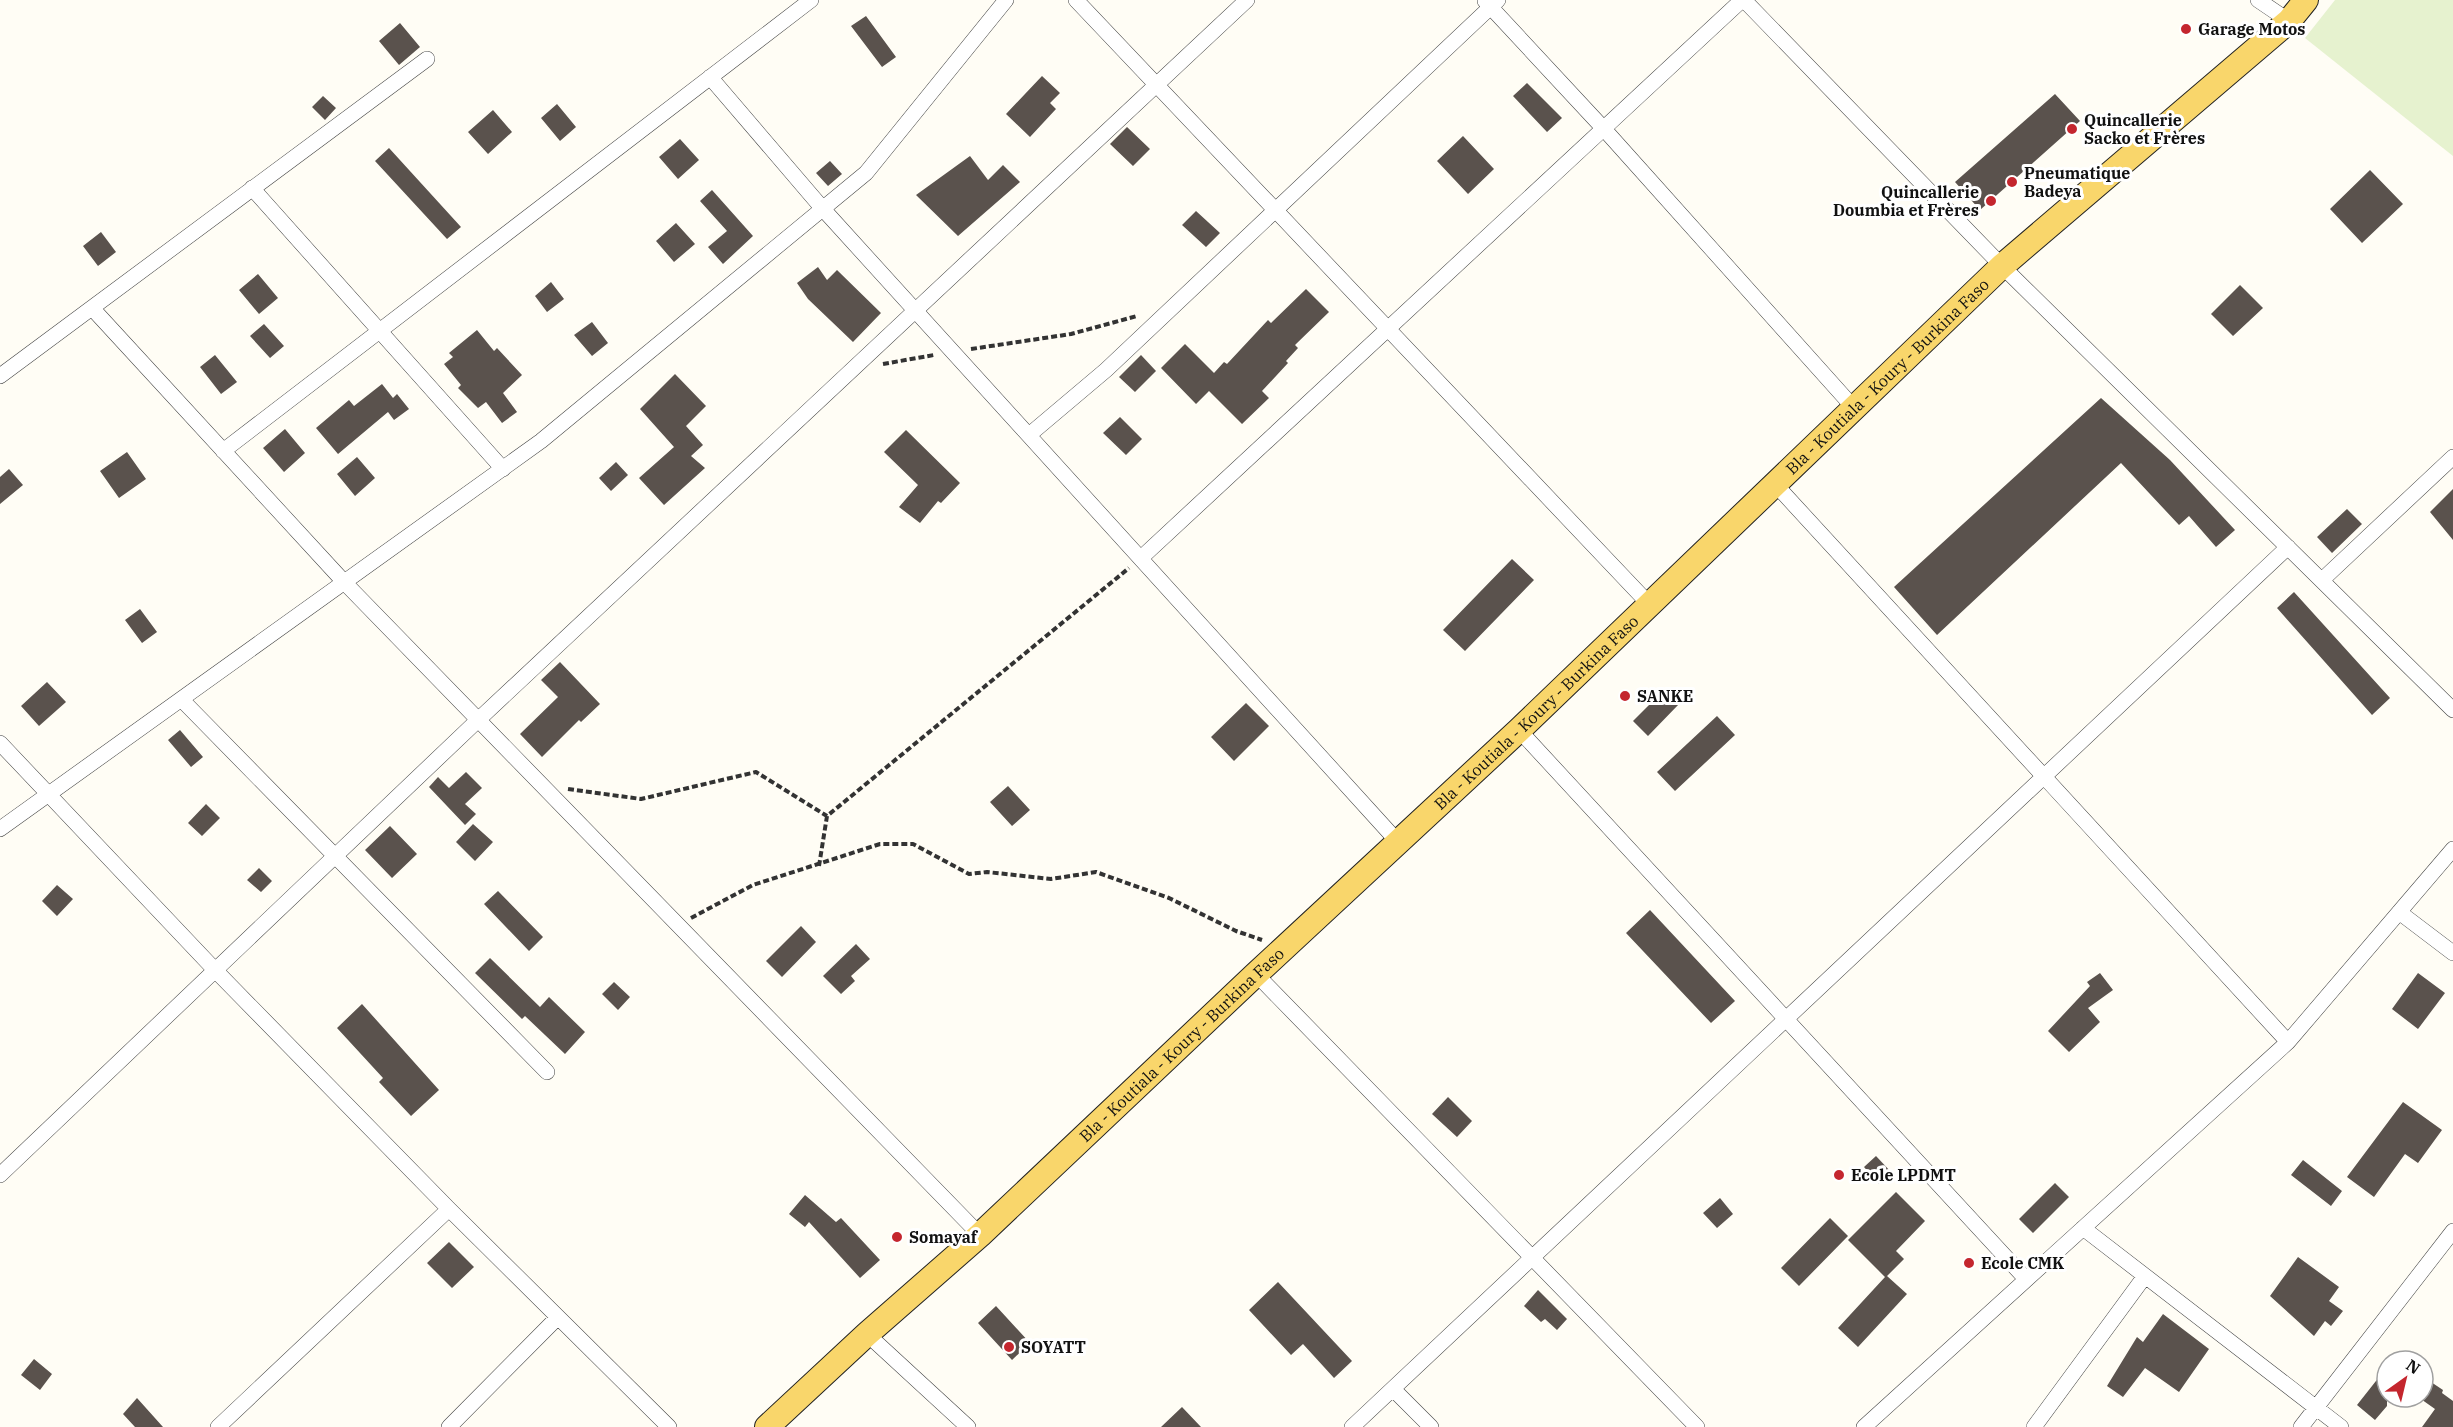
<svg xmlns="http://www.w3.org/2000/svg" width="2453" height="1427" font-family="'IBM Plex Serif',serif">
	<rect width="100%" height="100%" fill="#fffdf5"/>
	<path fill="#e6f2cf" d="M2335,0H2453V156L2305,38Z"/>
	<path fill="#5a524d" d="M866,16L896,57L882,67L851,26Z
		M400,23L420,47L399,65L379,41Z
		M1042,76L1060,93L1050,103L1056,109L1030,137L1006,114Z
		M1527,83L1562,118L1547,132L1513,96Z
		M2055,94L2080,121L1980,210L1955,182Z
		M323,96L336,108L325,120L312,107Z
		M557,104L576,127L560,141L541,118Z
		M493,110L512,132L488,154L468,132Z
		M1127,127L1150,149L1133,166L1110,144Z
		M1463,136L1494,169L1468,194L1437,161Z
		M680,139L699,160L678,179L659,157Z
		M389,148L461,227L447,239L375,161Z
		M970,156L988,180L1003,165L1020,182L958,236L916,195Z
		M830,161L842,174L828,186L816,173Z
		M2370,170L2403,204L2362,243L2330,209Z
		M712,190L753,236L723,264L708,247L727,231L700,201Z
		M1196,211L1220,233L1206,247L1182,225Z
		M676,223L695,244L674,262L656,241Z
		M101,232L116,252L98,266L83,246Z
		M818,267L827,280L837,270L881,313L853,342L808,299L797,283Z
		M258,274L278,298L259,314L239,290Z
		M551,282L564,299L547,312L535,296Z
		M2240,285L2263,308L2233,336L2211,314Z
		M1306,289L1329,312L1295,345L1298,348L1286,361L1288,363L1262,391L1269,398L1242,424L1209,391L1196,404L1161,368L1185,344L1214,373L1224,362L1227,364L1268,320L1271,323Z
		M592,322L608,343L592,356L574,335Z
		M264,324L284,346L270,358L250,336Z
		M477,330L494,351L497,348L522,375L503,393L517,412L502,423L486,402L478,408L458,388L461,385L444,364L453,357L449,353Z
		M215,355L237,382L221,394L200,367Z
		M1141,355L1156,371L1135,392L1119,377Z
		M675,374L706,406L686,426L703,445L691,456L705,468L664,505L639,478L674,447L640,409Z
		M382,384L393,398L397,394L409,409L394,420L388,412L338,454L316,428L349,400L354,406Z
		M2101,398L2170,460L2235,530L2216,547L2189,516L2179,525L2121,463L1937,635L1894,587Z
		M1120,417L1142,439L1126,455L1103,433Z
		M285,429L305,453L284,472L263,448Z
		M906,430L960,483L941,503L938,501L920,523L899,507L918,485L884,452Z
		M127,452L146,479L119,498L100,471Z
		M357,457L375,478L355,496L337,474Z
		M616,462L628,475L611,491L599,478Z
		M9,469L23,485L0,504V477Z
		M2453,489V540L2430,512Z
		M2347,509L2362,524L2332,553L2317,537Z
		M1512,559L1534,580L1465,651L1443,630Z
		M2294,592L2390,698L2372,715L2277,608Z
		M140,609L157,632L142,643L125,620Z
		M560,662L600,704L581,722L579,720L542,757L520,734L558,697L541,680Z
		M47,682L66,702L39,726L21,706Z
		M1666,688L1680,703L1648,736L1633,721Z
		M1246,703L1269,726L1234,761L1211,737Z
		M1717,716L1735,735L1675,791L1657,772Z
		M180,730L203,757L191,767L168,740Z
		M466,772L482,788L465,804L476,814L465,825L429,787L438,777L449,788Z
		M1008,786L1030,810L1012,826L990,802Z
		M206,804L220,818L202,836L188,823Z
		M473,824L493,842L475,861L456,842Z
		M390,826L417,854L392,878L365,850Z
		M259,868L272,881L261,892L247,880Z
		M57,885L73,899L57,916L42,901Z
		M498,891L543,937L529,951L484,904Z
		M1650,910L1735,1001L1711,1023L1626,933Z
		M801,926L816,942L782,977L766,961Z
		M856,944L870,959L851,976L855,981L841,994L823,976Z
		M490,958L540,1007L549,997L585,1032L565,1054L525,1016L522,1019L475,973Z
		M2100,973L2113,990L2088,1008L2100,1022L2069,1052L2048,1031L2090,986L2087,982Z
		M2418,973L2445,993L2418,1029L2392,1009Z
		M614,982L630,997L618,1010L602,994Z
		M362,1004L439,1090L411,1116L379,1082L383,1078L337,1028Z
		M1448,1097L1472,1121L1457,1137L1432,1114Z
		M2403,1102L2442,1130L2418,1163L2405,1154L2374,1197L2347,1177Z
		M1876,1156L1891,1172L1879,1184L1864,1167Z
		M2303,1160L2342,1191L2331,1206L2291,1175Z
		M2055,1183L2069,1197L2033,1233L2019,1219Z
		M1896,1192L1925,1221L1896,1251L1904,1259L1887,1276L1907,1294L1858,1347L1838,1328L1885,1277L1848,1240Z
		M805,1195L836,1222L841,1218L880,1260L860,1278L809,1222L805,1227L789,1214Z
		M1720,1198L1733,1214L1717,1228L1703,1213Z
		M1830,1218L1848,1236L1799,1286L1781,1268Z
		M449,1242L474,1267L452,1288L427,1263Z
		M2298,1257L2339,1287L2329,1301L2343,1311L2331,1326L2325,1321L2314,1336L2270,1296Z
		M1278,1282L1352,1361L1334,1378L1303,1344L1291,1355L1249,1310Z
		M1538,1290L1567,1319L1557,1330L1545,1319L1541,1322L1524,1306Z
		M996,1306L1030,1343L1012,1360L978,1323Z
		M2163,1314L2209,1349L2179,1392L2145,1368L2123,1397L2107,1386L2137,1337L2143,1342Z
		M34,1359L52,1374L40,1390L21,1375Z
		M2387,1367V1406L2375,1420L2357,1405Z
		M2428,1380L2443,1390L2442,1393L2453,1401V1427H2422L2435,1409L2418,1397H2423V1388Z
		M137,1398L163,1427H135L123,1414Z
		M1182,1407L1201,1427H1161Z"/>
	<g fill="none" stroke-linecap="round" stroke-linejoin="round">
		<defs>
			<path id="street" d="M1076,0L1650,605
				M1744,0L2002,266L2453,710
				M2258,0L2289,21
				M1485,1L1604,129L1854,408
				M710,77L823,209L1398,842
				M252,188L503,469
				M92,308L345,583L980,1235
				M0,376L427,59
				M1029,435L1106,370L1498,0
				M223,451L811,0
				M1775,484L2288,1042
				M1141,558L1742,0
				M2322,580L2453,457
				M182,700L547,1072
				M1519,730L2026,1279
				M0,743L215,970L449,1209L669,1427
				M0,829L541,441L866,173L1006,0
				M2399,912L2453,953
				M1256,974L1697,1427
				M0,1175L478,720L1247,0
				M2083,1228L2341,1427
				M867,1334L968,1427
				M1393,1389L1431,1427
				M218,1427L449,1209
				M449,1427L558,1317
				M1352,1427L2288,547
				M1864,1427L2288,1042L2453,849
				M2034,1427L2145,1276
				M2301,1427L2453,1231"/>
			<g id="primary">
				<path id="s1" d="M767,1427L867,1334L980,1235L1256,974L1519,730L2002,266L2289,21L2306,0"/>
			</g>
		</defs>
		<use href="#street" stroke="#444" stroke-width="16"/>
		<use href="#primary" stroke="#222" stroke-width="26"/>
		<path stroke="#333" stroke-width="4" stroke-dasharray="6 3" stroke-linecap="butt" d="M971,349L1071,334L1137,316
			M883,364L934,355
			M568,789L641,799L756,772L827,816
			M819,866L827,816L1129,568
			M691,918L753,885L880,844H913L969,874L987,872L1051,879L1096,872L1169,898L1236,931L1262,940"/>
		<use href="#street" stroke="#fff" stroke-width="15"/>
		<use href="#primary" stroke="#f9d66b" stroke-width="24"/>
	</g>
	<g fill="#c4262e" stroke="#fff" stroke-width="2">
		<circle cx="2186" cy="29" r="6"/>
		<circle cx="2072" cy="129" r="6"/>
		<circle cx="2012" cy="182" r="6"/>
		<circle cx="1991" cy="201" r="6"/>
		<circle cx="1625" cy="696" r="6"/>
		<circle cx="1839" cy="1175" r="6"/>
		<circle cx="897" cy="1237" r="6"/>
		<circle cx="1969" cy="1263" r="6"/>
		<circle cx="1009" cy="1347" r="6"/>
	</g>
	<g text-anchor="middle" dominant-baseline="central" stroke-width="6" stroke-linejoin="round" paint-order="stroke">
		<g font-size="16" font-weight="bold" fill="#111" stroke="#fff" text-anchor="start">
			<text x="2198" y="29">Garage Motos</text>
			<text x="2084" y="120">Quincallerie<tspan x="2084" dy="18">Sacko et Frères</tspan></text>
			<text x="2024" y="173">Pneumatique<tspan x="2024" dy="18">Badeya</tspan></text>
			<text x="1979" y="192" text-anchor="end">Quincallerie<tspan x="1979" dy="18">Doumbia et Frères</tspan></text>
			<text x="1637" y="696">SANKE</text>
			<text x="1851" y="1175">Ecole LPDMT</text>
			<text x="909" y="1237">Somayaf</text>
			<text x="1981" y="1263">Ecole CMK</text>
			<text x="1021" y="1347">SOYATT</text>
		</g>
		<g font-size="16" fill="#111" stroke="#fff">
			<text stroke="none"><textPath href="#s1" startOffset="1536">Bla - Koutiala - Koury - Burkina Faso</textPath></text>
			<text stroke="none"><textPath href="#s1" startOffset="1050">Bla - Koutiala - Koury - Burkina Faso</textPath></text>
			<text stroke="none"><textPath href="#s1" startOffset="564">Bla - Koutiala - Koury - Burkina Faso</textPath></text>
		</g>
	</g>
	<g transform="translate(2405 1379) rotate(34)"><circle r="28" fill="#ffffff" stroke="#a0a0a0" stroke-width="1.5"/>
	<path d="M0-4.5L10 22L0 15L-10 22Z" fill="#c4262e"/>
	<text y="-9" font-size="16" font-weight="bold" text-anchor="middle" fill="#111111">N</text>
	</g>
</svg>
